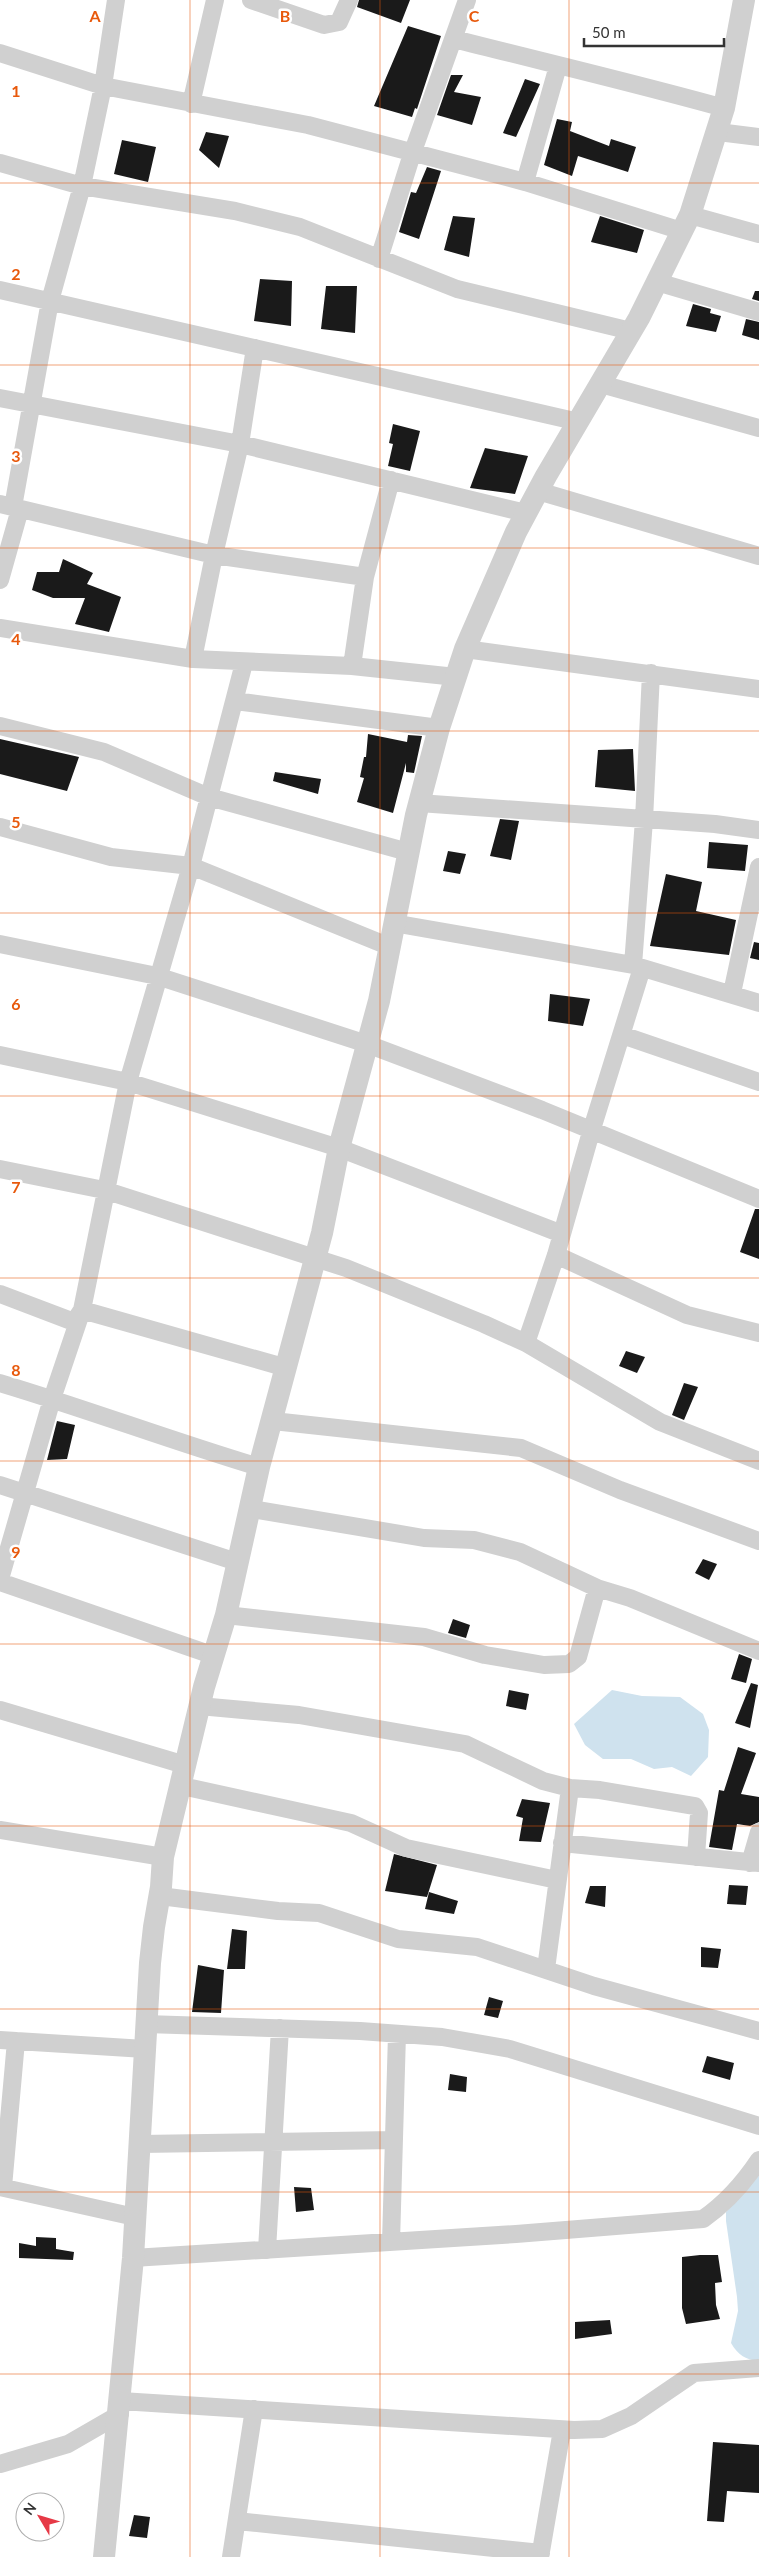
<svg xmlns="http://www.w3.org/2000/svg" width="759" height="2557" font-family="Lato,sans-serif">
	<rect width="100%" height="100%" fill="#fff"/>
	<path fill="#cfe2ee" d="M612,1690L642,1696L680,1697L703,1714L709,1730L708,1757L691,1776L672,1767L654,1769L631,1759H603L585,1745L574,1724Z
		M759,2176V2361C746,2360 738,2355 731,2343L738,2311L737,2297L726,2221V2212L755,2177Z"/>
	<path fill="#1a1a1a" d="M359,0H410L401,23L357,7Z
		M408,26L441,36L417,109L415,108L412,117L374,106Z
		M451,75H463L454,92L481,97L472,125L437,115Z
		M525,79L540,84L516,137L503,133Z
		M557,119L572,122L570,131L609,146L611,139L636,147L628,172L578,156L572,176L544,165Z
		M206,132L229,136L219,168L199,150Z
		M122,140L156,147L148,182L114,174Z
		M427,167L441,171L419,239L399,232L411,192L416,193Z
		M453,216L475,218L469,257L444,250Z
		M600,216L644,230L637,253L591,242Z
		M260,279L292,281L291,326L254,321Z
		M326,286H357L355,333L321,329Z
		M755,291H759V301L752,299Z
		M693,304L711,309L710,313L721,316L716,332L686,326Z
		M746,319L759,322V340L742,335Z
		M393,424L420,431L410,471L388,466L393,444L389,443Z
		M485,448L528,456L515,494L470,488Z
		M63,559L93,573L87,584L121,597L109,632L75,624L85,598H53L32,590L37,572H59Z
		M368,734L407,742L408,735L422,736L414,773L406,772V763L393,813L357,802L364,778L360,777L364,757H366Z
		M0,739L79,757L67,791L0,774Z
		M633,749L635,791L595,787L598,750Z
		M275,772L321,779L318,794L273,781Z
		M500,819L519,821L511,860L490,856Z
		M709,842L748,845L745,871L707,868Z
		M448,851L466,854L460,874L443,871Z
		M666,874L702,882L696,911L736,920L729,955L650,946Z
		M754,942L759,943V960L750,958Z
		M550,994L590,999L583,1026L548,1021Z
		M755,1209H759V1259L740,1252Z
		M626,1351L645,1357L637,1373L619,1366Z
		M684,1383L698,1387L684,1420L672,1415Z
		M57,1421L75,1425L67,1459L47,1460Z
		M703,1559L717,1564L709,1580L695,1573Z
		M453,1619L470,1625L466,1638L448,1633Z
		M739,1654L752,1659L746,1683L731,1679Z
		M751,1683L758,1685L750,1728L735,1723Z
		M509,1690L529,1694L526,1710L506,1706Z
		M738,1747L756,1753L741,1794L759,1797V1822L750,1826L737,1824L732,1850L709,1847L719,1790L724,1791Z
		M522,1799L550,1803L541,1842L519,1841L523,1818L516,1816Z
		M394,1854L437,1865L427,1897L385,1891Z
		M729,1885L748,1886L746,1905L727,1904Z
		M590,1886H606L605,1907L585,1903Z
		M429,1892L458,1901L454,1914L425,1909Z
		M232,1929L247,1931L245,1969H227Z
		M701,1947L721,1949L718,1968L701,1967Z
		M198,1965L224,1970L221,2013L192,2012Z
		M489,1997L503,2001L498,2018L484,2015Z
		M707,2056L734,2063L730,2080L702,2072Z
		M450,2074L467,2077L466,2092L448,2090Z
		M294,2187L311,2188L314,2210L296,2212Z
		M36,2237L56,2238V2249L74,2252L73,2260L19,2258V2243L36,2246Z
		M700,2255H718L722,2282L715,2283L716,2305L720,2319L686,2324L682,2308V2257Z
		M610,2320L612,2334L575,2339V2322Z
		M713,2442L759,2445V2493L727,2491L724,2522L707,2521Z
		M134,2515L150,2517L147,2538L129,2536Z"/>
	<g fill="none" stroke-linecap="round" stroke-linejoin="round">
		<path stroke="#d0d0d0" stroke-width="18" d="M251,0L324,25L339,22L349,0
			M454,39C544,62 634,83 724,108
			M0,53L103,86L308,125L525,182L682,231
			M191,104L215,0
			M718,132L759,137
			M0,163L82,186L235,211L300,227L457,289L631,331
			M525,182L558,66
			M690,215L759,234
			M379,259L412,154L467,0
			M657,282L759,312
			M0,290L579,422
			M601,384L759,428
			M0,398L240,444L526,513
			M538,491L759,556
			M0,504L214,555L365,577
			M13,507L50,301L82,186L103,86L116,0
			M0,580L20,509
			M0,628L193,659L352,666L456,677
			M465,649L759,689
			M193,659L214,555L240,444L255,348
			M352,666L365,577L391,480
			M235,701L439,728
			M0,726L104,752L209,797L408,852
			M419,803L715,824L759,830
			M0,827L111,857L191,866L388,946
			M393,923L633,965L759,1003
			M0,944L157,976L367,1044L542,1110L759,1199
			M633,965L644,820L651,673
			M732,993L759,867
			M622,1035L759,1082
			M0,1055L128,1082L339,1148L562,1234
			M0,1169L104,1190L346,1268L484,1324L526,1343L660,1422L759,1461
			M556,1255L687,1315L759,1333
			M0,1294L74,1322L82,1310L287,1368
			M526,1343L556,1255L591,1132L642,968
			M0,1383C87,1409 172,1441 259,1467
			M273,1421L521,1448L620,1490L759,1541
			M0,1485L237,1562
			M252,1509L424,1538L474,1540L520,1552L597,1588L630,1598L759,1651
			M0,1579L52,1399L82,1310L128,1082L191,866L244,663
			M0,1582L212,1655
			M226,1615L424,1637L485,1655L544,1665L569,1664L578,1657L597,1588
			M199,1706L299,1715L465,1744L543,1781L570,1788L600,1790L695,1806L699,1813L696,1857
			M0,1710L185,1765
			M182,1786L351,1823L406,1848L557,1880
			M0,1830L163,1857
			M562,1843L759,1863
			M750,1863L759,1832
			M160,1896L278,1911L319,1913L398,1939L477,1947L594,1986L759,2031
			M546,1969L570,1788
			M145,2024L360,2031L442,2037L510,2049L759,2126
			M0,2040L145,2049
			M140,2144L394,2140
			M0,2187L135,2217
			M3,2187L16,2041
			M391,2242L397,2034
			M267,2250L280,2028
			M133,2258L516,2234L703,2219C726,2203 743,2184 759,2160
			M121,2401L574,2430L602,2429L631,2416L694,2373L759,2368
			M0,2464L68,2444L120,2414
			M237,2521L541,2553
			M231,2557L254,2409
			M540,2557L562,2430"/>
		<path stroke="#d0d0d0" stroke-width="22" d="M104,2557L133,2258L150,1963L154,1927L161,1887L163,1857L204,1687L226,1615L259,1467L322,1233L339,1148L379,1001L416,815L439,728L465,649L516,532L546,476L639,318L690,215L724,108L744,0"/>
	</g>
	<path fill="none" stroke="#e8590c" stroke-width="1" stroke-opacity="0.55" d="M190,0V2557M380,0V2557M569,0V2557M0,183H759M0,365H759M0,548H759M0,731H759M0,913H759M0,1096H759M0,1278H759M0,1461H759M0,1644H759M0,1826H759M0,2009H759M0,2192H759M0,2374H759"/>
	<g font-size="16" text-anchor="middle" font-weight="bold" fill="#e8590c" stroke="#fff" stroke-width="5" stroke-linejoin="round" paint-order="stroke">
		<text x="95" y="22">A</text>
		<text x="285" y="22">B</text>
		<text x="474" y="22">C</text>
		<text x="16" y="97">1</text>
		<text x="16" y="280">2</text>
		<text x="16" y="462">3</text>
		<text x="16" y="645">4</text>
		<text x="16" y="828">5</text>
		<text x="16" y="1010">6</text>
		<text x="16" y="1193">7</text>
		<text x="16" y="1376">8</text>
		<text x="16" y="1558">9</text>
	</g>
	<g transform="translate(40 2517) rotate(308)"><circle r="24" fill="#ffffff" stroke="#adadad"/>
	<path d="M0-4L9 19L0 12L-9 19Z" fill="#e63946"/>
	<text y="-8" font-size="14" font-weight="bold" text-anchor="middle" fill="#333333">N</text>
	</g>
	<path d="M584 38v8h140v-8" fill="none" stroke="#333333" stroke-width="2.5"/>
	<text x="592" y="38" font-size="15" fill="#333333" stroke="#ffffff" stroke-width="4" paint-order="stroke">50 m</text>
</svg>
